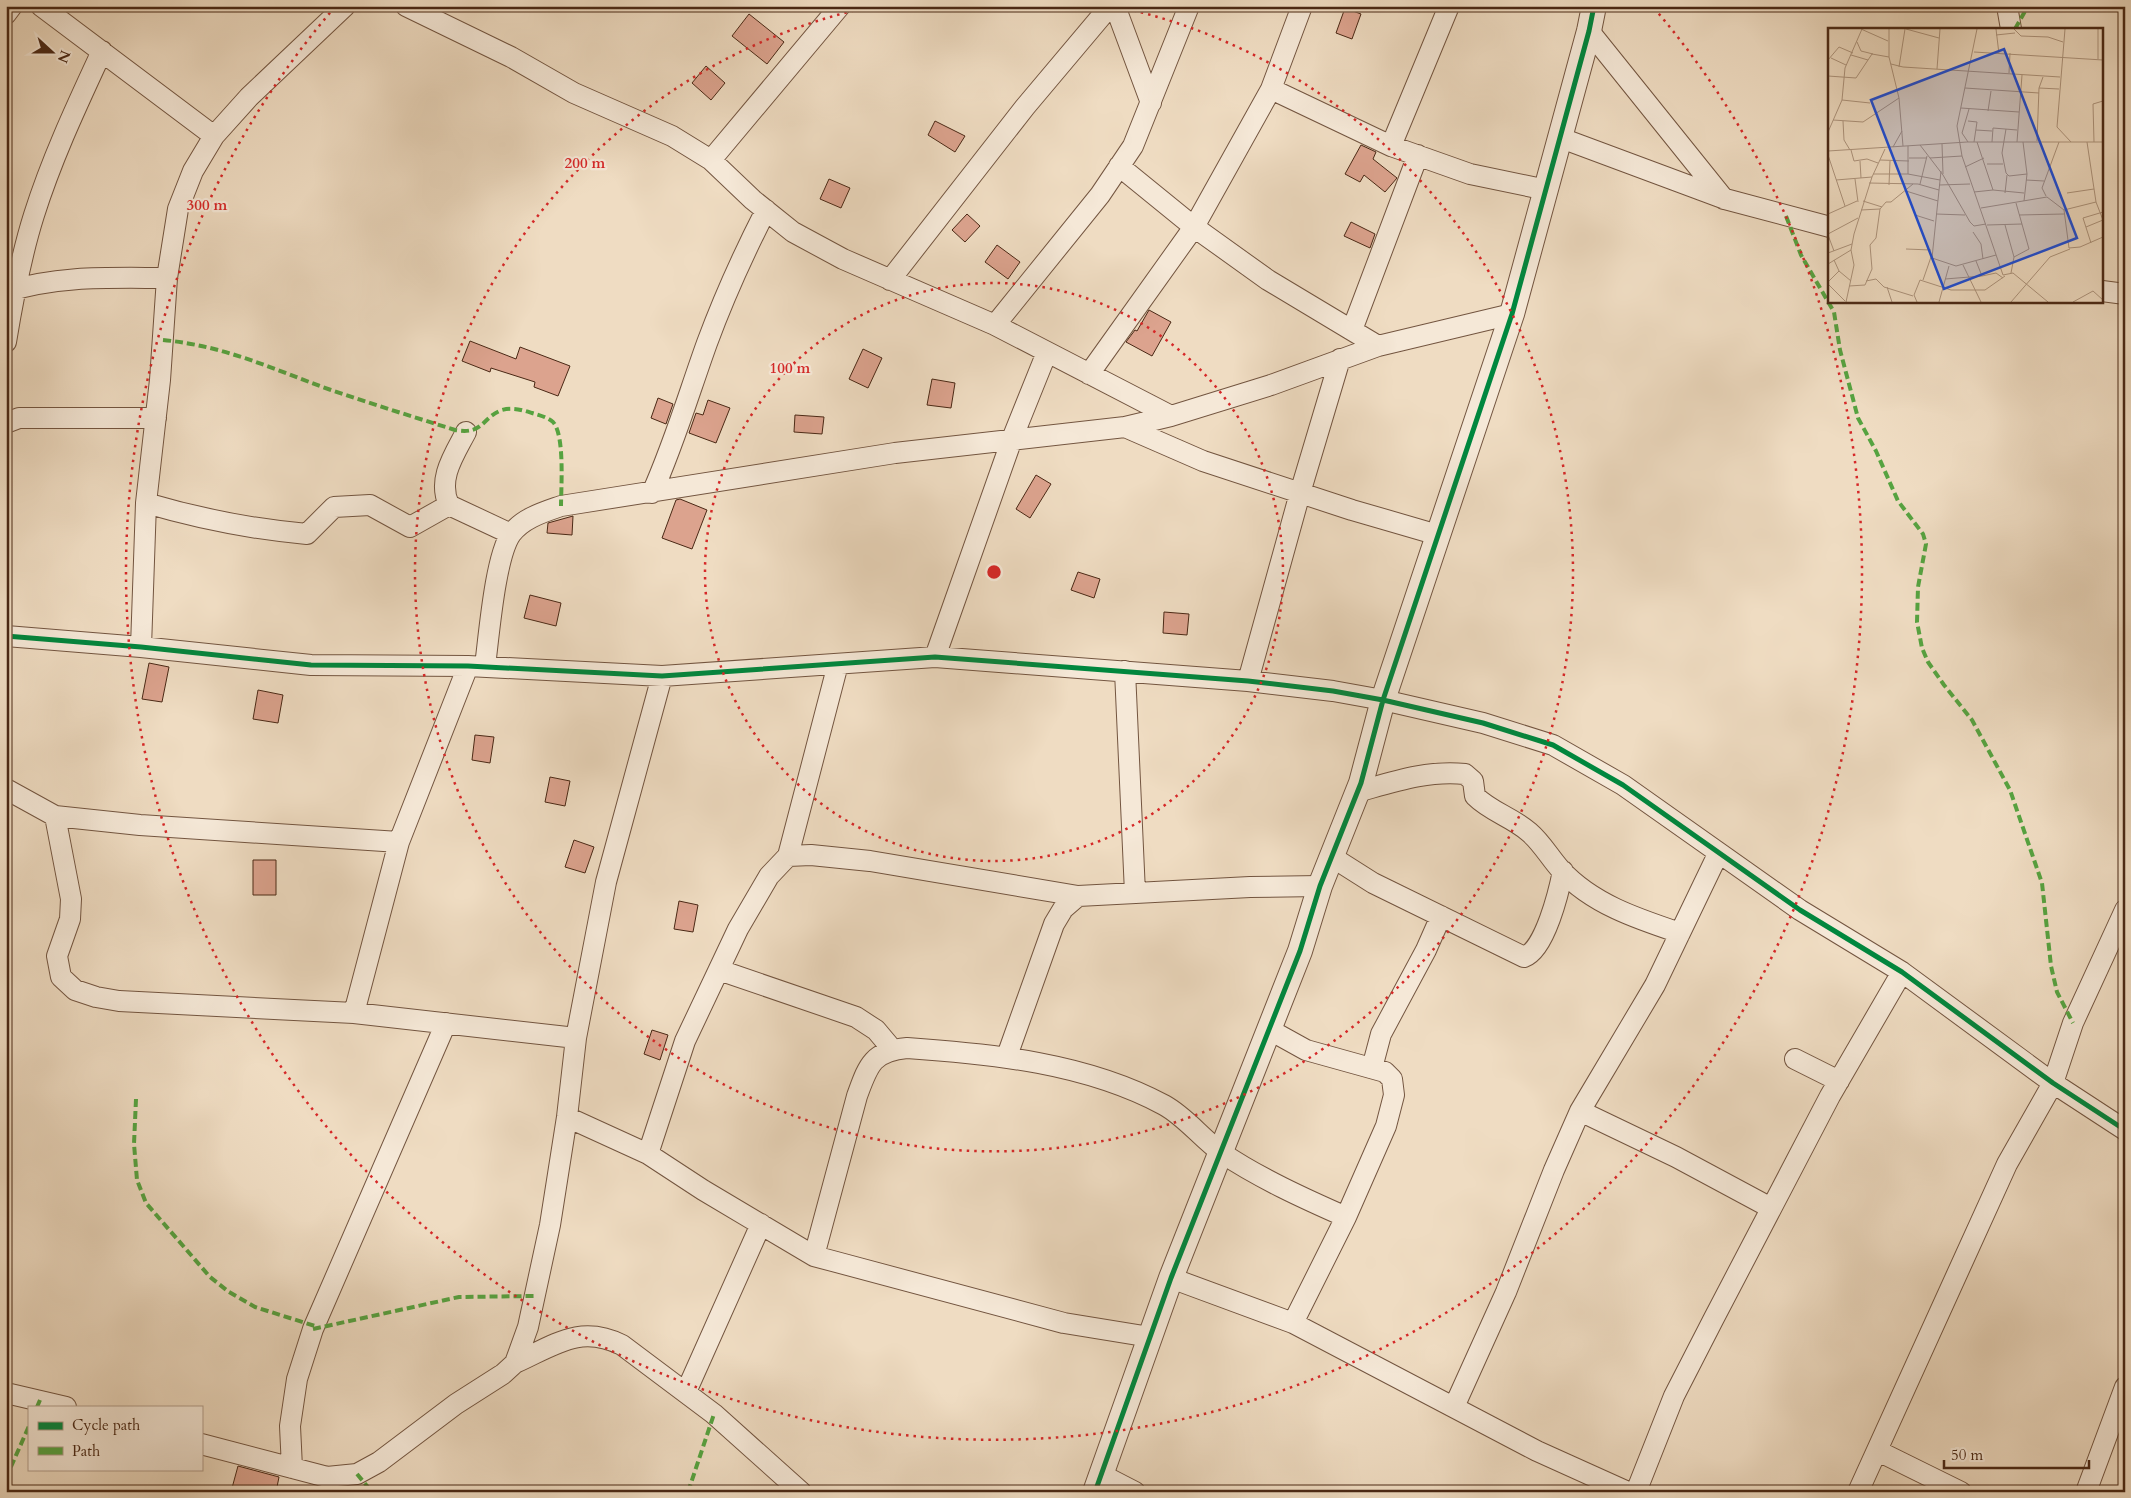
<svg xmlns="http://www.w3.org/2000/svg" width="2131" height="1498" font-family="Cardo,serif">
	<rect width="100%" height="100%" fill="#efdcc2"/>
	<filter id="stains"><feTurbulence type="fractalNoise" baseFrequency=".004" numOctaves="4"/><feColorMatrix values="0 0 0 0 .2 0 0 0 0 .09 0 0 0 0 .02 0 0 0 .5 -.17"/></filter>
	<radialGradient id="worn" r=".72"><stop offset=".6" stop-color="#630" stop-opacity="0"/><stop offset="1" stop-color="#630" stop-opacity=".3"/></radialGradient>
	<path fill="#dca38e" stroke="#4a2815" d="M1345,8L1361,14L1352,39L1336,33Z
		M749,14L784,42L767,64L732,36Z
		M706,66L725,83L711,100L692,83Z
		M935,121L965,136L955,152L928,135Z
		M1361,145L1376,152L1373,159L1397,178L1385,192L1364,175L1360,182L1345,174Z
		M829,179L850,188L841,208L820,199Z
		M967,214L980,226L965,242L952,230Z
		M1351,222L1375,234L1370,248L1344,236Z
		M997,245L1020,262L1008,279L985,262Z
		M1149,310L1171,322L1152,356L1126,342L1135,330L1137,331Z
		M470,341L516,359L520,347L570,366L558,396L534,387L535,382L491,368L490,372L462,361Z
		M863,349L882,358L868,388L849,379Z
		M932,379L955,383L951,408L927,405Z
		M658,398L673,404L666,424L651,418Z
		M708,400L730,408L716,443L689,433L696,413L703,415Z
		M795,415L824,417L822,434L794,432Z
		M1036,475L1051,484L1030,518L1016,509Z
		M680,499L707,510L692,549L662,538L676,500Z
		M573,516L572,535L547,533L548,523Z
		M1078,572L1100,579L1094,598L1071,590Z
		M530,595L561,603L556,626L524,618Z
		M1164,612L1189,614L1187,635L1163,633Z
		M149,663L169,667L162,702L142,699Z
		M258,690L283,695L278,723L253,719Z
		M475,735L494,737L490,763L472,760Z
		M550,777L570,781L565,806L545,802Z
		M574,840L594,847L585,873L565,867Z
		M253,860H276V895H253Z
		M679,901L698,905L693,932L674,929Z
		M652,1030L668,1035L660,1060L644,1054Z
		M238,1466L279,1477L276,1492H250L232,1488Z"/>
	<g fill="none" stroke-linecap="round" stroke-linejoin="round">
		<defs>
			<path id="minor" d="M41,6L214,136
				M406,6L511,57L574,93L672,136L711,160L753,200L793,232L843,259L995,325L1171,416
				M1115,6L1151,103
				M2007,6L2011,29
				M6,14L12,6
				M1589,31L1724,199
				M1271,89L1391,146L1470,174L1547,190
				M1561,138L1725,199L1830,227
				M1391,146L1449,6
				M711,160L840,6
				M1119,166L1194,227L1268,280L1378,346
				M890,280L1025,107L1110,6
				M2102,291L2125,294
				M6,292C59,275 113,278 167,278
				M995,325L1100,195L1133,146L1189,6
				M1352,330L1418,155
				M6,342C13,299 21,256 34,215C52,158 77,105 102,51
				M1089,374L1194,227L1271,89L1302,6
				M6,423L19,418H156
				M1125,427L1203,461L1352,510L1438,535
				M466,432C454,455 437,479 449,505L511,534
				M652,493C674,444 689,393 707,343C724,297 744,253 766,210
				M146,503C200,519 251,529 307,534L334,507L370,505L410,527L449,505
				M6,636L141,647L311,665L468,666L662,676L935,657L1248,681L1333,691L1383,700L1483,723L1553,745L1623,785L1800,910L1902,972L2053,1083L2125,1130
				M141,647L146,503L160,380L167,278L178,209L193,171L214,136L249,97L345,6
				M935,657L1012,439L1047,352
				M485,666C489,636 495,557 511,534C523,518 544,512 561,506L895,453L1125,427L1171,416L1271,385L1378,346L1512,314
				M1125,671L1135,893
				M1248,681L1300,493L1340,359
				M6,789L55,816L140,825L399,842
				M1357,792C1393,782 1427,770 1465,774L1473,781L1475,796C1491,812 1512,817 1529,832C1542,843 1550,858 1561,870C1592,904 1638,919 1680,933
				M55,816L71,899L70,919L57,956L61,977L75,990L96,997L119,1001L354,1013L576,1038
				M788,856L838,664
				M1332,857L1373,883L1524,957C1545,950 1559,891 1563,871
				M719,970L856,1017L876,1030L892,1049
				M354,1013L399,842L468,666
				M1268,1029L1306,1050L1385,1072L1392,1079L1394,1095L1386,1126L1346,1217L1293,1323
				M1007,1056L1054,924L1063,909L1078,896
				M1795,1059L1839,1081
				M1372,1068L1381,1034L1426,950L1441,916
				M1580,1111L1676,1157L1771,1208
				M567,1117L648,1154L703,1190L814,1256L1064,1323L1150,1337
				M648,1154L685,1041L738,929L769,876L788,856L811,855L870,861L1078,896L1250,887L1320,886
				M814,1256L857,1096C868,1066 872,1051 907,1048C993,1054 1086,1063 1164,1105C1186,1117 1201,1138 1222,1153C1259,1178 1305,1199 1346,1217
				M1171,1278L1293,1323L1537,1451L1628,1492
				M515,1363C555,1345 580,1324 622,1345L714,1414L801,1492
				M686,1392L761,1224
				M6,1393L66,1407
				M1454,1407L1506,1292L1554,1170L1580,1111L1655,985L1718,854
				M201,1444L327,1477L357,1474L379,1462L456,1404L503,1374L515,1363L528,1327L550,1225L567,1117L576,1038L606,882L662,676
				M1878,1451L1961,1492
				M292,1468L290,1426L297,1379L313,1329L446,1023
				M1102,1475L1135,1492
				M1636,1492L1674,1396L1713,1320L1830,1096L1902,972
				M1858,1492L2007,1164L2053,1083L2073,1023L2125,910
				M2086,1492L2125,1387"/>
			<path id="tertiary" d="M1095,1492L1171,1278L1300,951L1320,886L1361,783L1383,700L1512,314L1589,31L1594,6"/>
		</defs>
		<use href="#minor" stroke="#735540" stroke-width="22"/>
		<use href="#tertiary" stroke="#735540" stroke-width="26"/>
		<use href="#minor" stroke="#f5e8d7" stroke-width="20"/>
		<use href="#tertiary" stroke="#f5e8d7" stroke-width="24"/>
		<path stroke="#56a340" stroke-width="4" stroke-dasharray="8 4" stroke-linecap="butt" d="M2015,29L2028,6
			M1786,216L1801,255L1834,312L1840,350L1858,418L1876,451L1898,501L1923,534L1926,544L1918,587L1917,622L1922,648L1928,662L1944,685L1972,720L2010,790L2042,883L2051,966L2057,992L2073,1023
			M163,340C226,346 272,369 331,390C372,404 414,417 455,430C484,435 481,418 502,410C513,407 522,410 532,413C539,415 547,417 553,422C565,435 561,488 561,506
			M136,1099L134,1144L137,1180L146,1203L210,1277L229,1292L255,1307L315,1326
			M313,1329L459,1297L534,1296
			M37,1407L40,1400
			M357,1474L372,1492
			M6,1478L29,1426
			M688,1492L714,1414"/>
		<defs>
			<path id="cycleway" d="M6,636L141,647L311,665L468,666L662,676L935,657L1248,681L1333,691L1383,700L1483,723L1553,745L1623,785L1800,910L1902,972L2053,1083L2125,1130
				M1095,1492L1171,1278L1300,951L1320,886L1361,783L1383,700L1512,314L1589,31L1594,6"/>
		</defs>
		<use href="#cycleway" stroke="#f5e8d7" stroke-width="8"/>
		<use href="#cycleway" stroke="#00873e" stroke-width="5"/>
	</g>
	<g fill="none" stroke="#d62828" stroke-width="2.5" stroke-dasharray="2.5 5">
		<circle cx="994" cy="572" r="289"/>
		<path d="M1119 7A579 579 0 1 1 869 7"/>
		<path d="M1654 8A868 868 0 1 1 334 8"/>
	</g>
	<g transform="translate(1828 28)">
		<rect width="275" height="275" fill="#efdcc2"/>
		<path fill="none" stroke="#ad947d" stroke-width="1" d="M33,1L60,13M61,1V29L71,70L75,118M78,1L111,10M149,1L129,98L134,128L175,247L185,245L220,274M168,1L171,26M186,1L193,8L220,9L235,14M237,1L229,99L243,114M168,7L187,5M29,14L33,23L45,26M146,24L275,32M23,27L40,32M3,30L18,37M270,31V1M0,32L11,19L25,25M63,36L75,39L232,49M71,39L77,1M109,41L112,1M181,45L182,25M0,48L28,50L44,26L61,29M137,60L211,65M211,60L231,61M14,72L42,75M133,80L191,84M160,83L163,63M5,92L35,94L71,70M15,93L16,112L22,122M140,93L149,94L146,114M178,101L174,125L178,145L181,148L199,146M148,102L164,103M0,104L14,72L17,40L34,1M209,113L211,60L215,49M140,114L134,105L141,81M149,114L165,162L196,165M164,114L165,100L189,102M189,114L194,47M195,114L199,146L196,173M259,114L268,174L275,192M266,114L265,76L275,73M114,116L115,146M92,117L115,147L142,194L146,198L158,196M80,118V146M65,119L74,103M23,122L26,133L39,131L50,135M0,123L139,114H275M0,127L17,178M81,130H99M102,130L134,128M52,132L81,133M32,133L33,150M159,136H175M137,139L156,130M113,143L104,230L128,238L168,227M45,146H80L112,152M27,151L30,174M8,152L44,149M198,152L216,153M41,155L90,156L111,162M92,156L99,128M61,157L62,133M111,157L142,156M78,163L110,173M146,164L165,162M177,165L179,147M239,165L266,161M218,168L214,160L231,114M35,173L54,179M153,180L219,169L236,182L241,220L252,219L275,209M33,182L52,181L58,174H63L85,156M236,182L268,174M0,186L29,173M108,186L137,187M87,187L106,193M191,187L236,186M159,197L194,196M177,197L186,229L183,245M258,199L275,192M145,204L153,216L155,231M0,206L30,190M0,207L6,223M263,215L255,190L275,184M78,221L103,222M0,225L24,216M186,229L201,221L188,175M6,232L11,243L23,253M148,233L154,248L168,245L175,250M0,236L23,222M135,237L153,274M117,251L154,248M95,252L103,229M38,253L48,251L56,259L85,268M0,254L11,243M0,256L17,273M21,258L37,257L44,241L42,217L48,210L52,181M59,259L64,274M18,274L26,237L23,222L26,206L44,149L57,121M89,274L86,267L92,252L123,262H157L177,248M111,274L121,238M183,274L222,229L242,221M245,274L265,263L275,272"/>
		<path fill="#1d4ed8" fill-opacity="0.15" stroke="#1d4ed8" stroke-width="2.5" d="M176,21L249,210L116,261L43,72Z"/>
		<rect width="275" height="275" fill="none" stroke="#4a2815" stroke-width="2.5"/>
	</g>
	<circle cx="994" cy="572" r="8" fill="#d62828" stroke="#f5e8d7" stroke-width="2.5"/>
	<g font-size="15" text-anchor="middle" font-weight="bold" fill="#d62828" stroke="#f5e8d7" stroke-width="4.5" stroke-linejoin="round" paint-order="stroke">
		<text x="585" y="168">200 m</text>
		<text x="207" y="210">300 m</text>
		<text x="790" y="373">100 m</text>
	</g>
	<rect width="2131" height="1498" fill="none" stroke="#efdcc2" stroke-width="25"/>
	<rect x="8" y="8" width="2116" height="1483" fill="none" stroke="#4a2815" stroke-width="2.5"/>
	<rect x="12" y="12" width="2106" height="1473" fill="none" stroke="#4a2815"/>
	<rect x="28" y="1406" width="175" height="65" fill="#f5e8d7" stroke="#b19b89"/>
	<rect x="38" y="1422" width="25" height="8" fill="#00873e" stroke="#b19b89"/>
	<text x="72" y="1430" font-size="15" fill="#4a2815">Cycle path</text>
	<rect x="38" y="1447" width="25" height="8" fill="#56a340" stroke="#b19b89"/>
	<text x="72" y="1456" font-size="15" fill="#4a2815">Path</text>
	<g transform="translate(52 52) rotate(111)" stroke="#f5e8d7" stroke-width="4" paint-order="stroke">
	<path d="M0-4L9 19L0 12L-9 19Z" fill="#4a2815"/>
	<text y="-8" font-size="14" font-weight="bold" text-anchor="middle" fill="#4a2815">N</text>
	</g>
	<path d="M1944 1460v8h145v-8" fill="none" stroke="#4a2815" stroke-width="2.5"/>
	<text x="1951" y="1460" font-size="15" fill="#4a2815" stroke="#f5e8d7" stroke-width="4" paint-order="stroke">50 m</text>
	<rect width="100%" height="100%" filter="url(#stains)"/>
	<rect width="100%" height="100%" fill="url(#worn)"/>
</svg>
